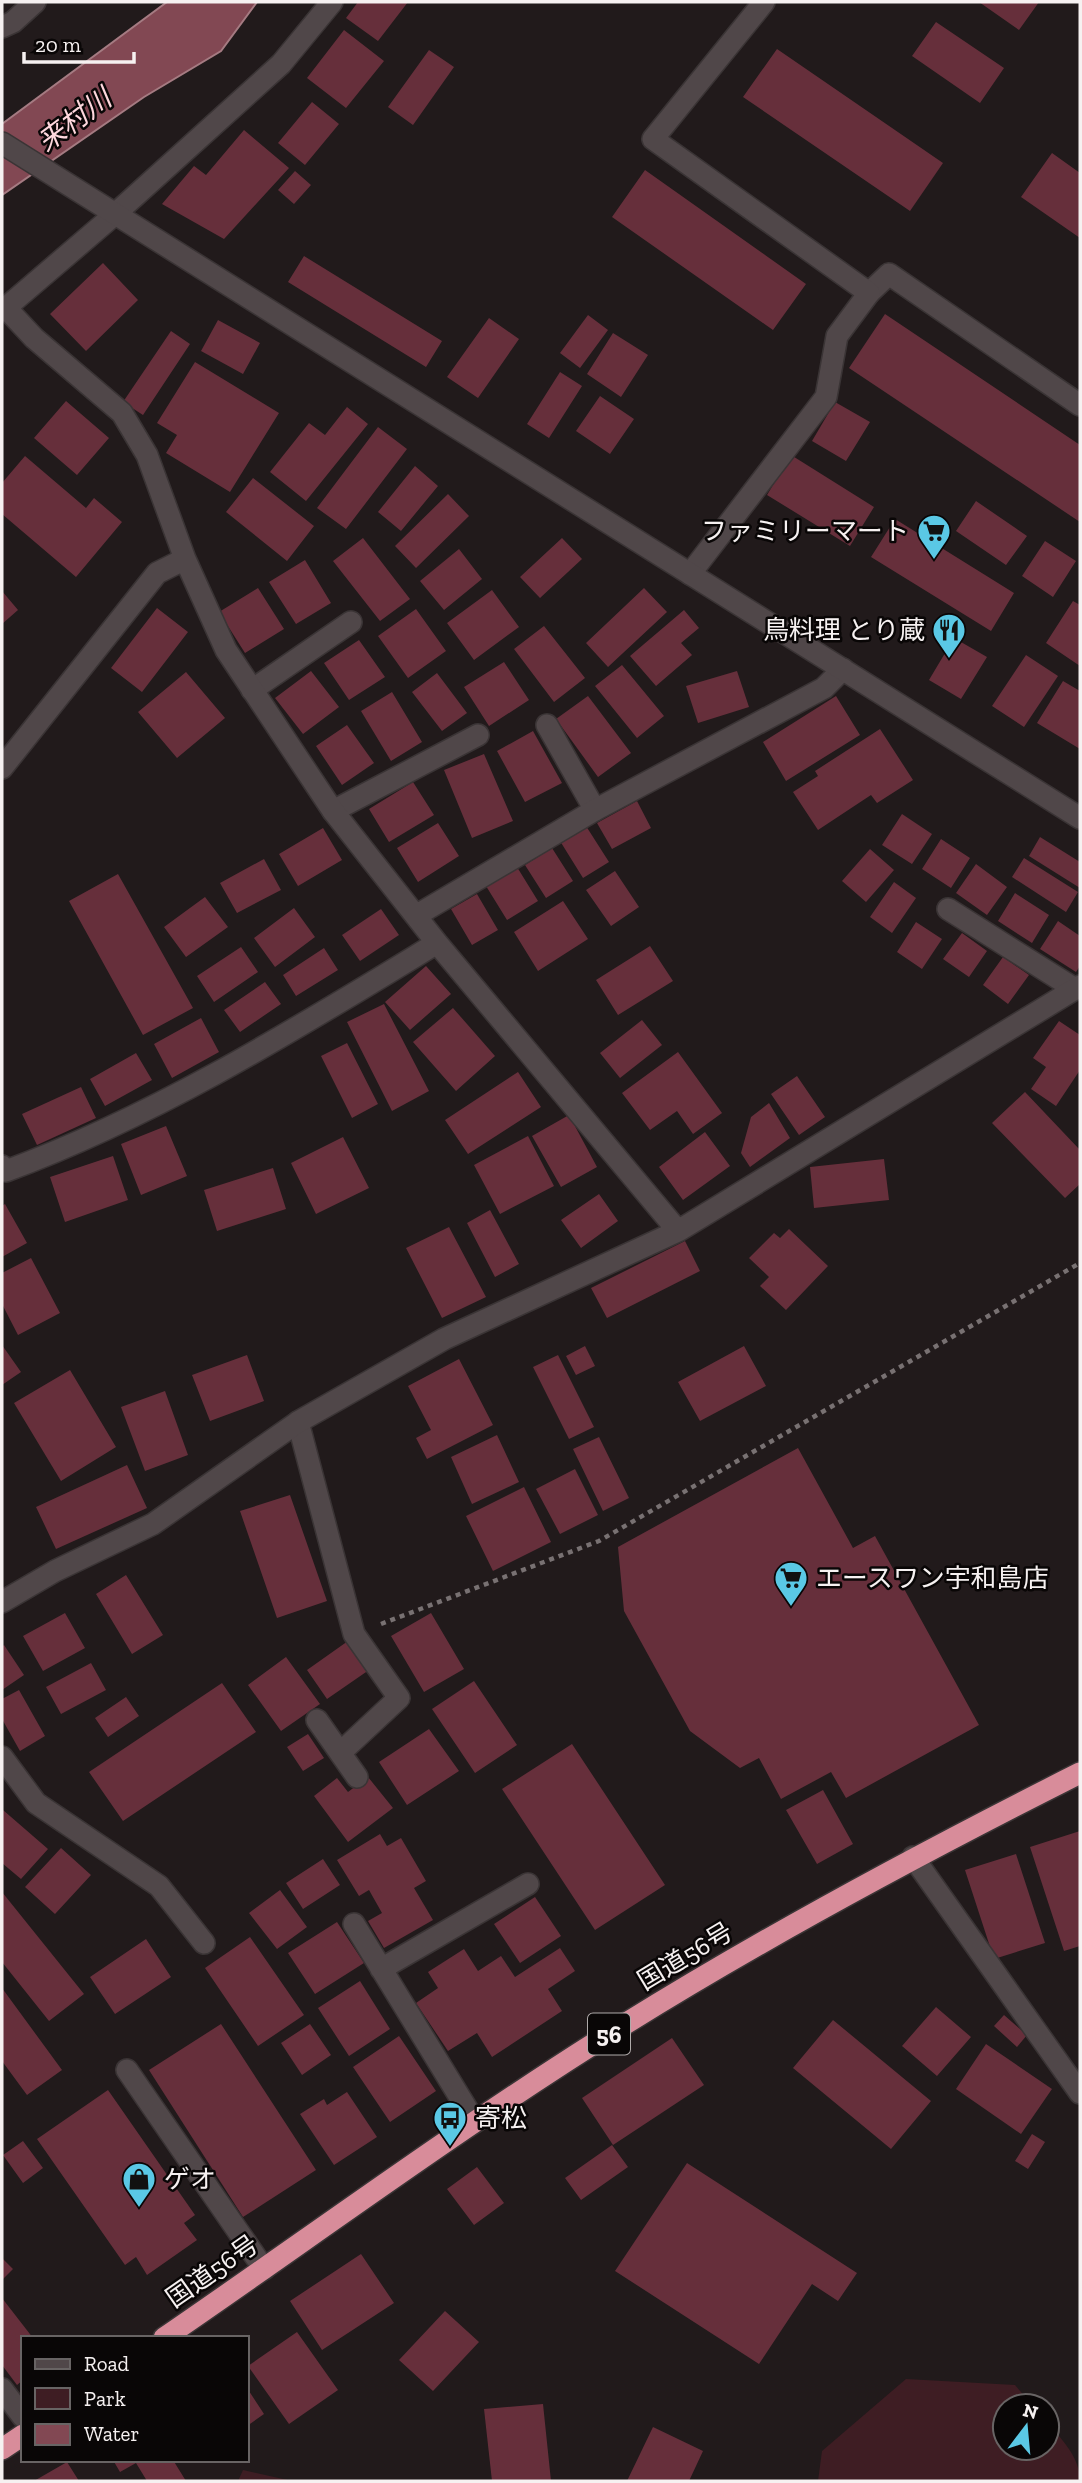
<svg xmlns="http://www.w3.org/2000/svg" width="1082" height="2483" font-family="'Zilla Slab','Noto Sans JP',serif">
	<rect width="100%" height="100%" fill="#211a1b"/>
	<path fill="#3e1d23" d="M906,2379L1015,2385L1033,2406H1005V2448H1047V2422C1062,2440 1080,2457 1080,2481H818L822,2451Z
		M243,2470L292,2481H238Z"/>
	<path fill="#824853" stroke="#a57b82" stroke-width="2" d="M167,2H257L221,51L144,97L2,195V124Z"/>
	<path fill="#662f3b" d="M358,2H408L378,41L346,18Z
		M979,2H1039L1019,30Z
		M936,22L1004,68L980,103L912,56Z
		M344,30L384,61L346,108L307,78Z
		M777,49L943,163L910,211L743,97Z
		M429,50L454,67L413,125L388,107Z
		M312,102L339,124L305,165L278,143Z
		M244,130L289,168L224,239L162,204L194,166L206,175Z
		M1052,153L1080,173V238L1021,197Z
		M645,170L806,284L773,330L612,217Z
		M295,171L311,185L294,204L278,190Z
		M304,256L442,341L426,367L288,282Z
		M103,263L138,300L86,351L50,314Z
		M885,314L1080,445V522L849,368Z
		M588,315L608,330L580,368L560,353Z
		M489,318L519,339L478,398L447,377Z
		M218,320L260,343L243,374L201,351Z
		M171,331L190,344L143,415L123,402Z
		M613,333L648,355L621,397L587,374Z
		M195,362L279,413L230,492L166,453L177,435L157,423Z
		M560,372L582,386L549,438L527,424Z
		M600,396L634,419L610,454L576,431Z
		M66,401L109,438L77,475L34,438Z
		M835,402L870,422L846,461L812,441Z
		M347,407L368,424L306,501L270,472L309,423L325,435Z
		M378,427L407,449L346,529L317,508Z
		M791,455L874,507L850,546L767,495Z
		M25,456L86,508L94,498L122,522L76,577L2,514V483Z
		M415,466L438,486L401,531L378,512Z
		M253,478L314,526L287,561L226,512Z
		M448,494L469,516L416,568L395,546Z
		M976,501L1027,536L1006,565L956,531Z
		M895,519L1014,593L991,631L871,557Z
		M363,538L410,599L380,621L333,561Z
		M562,538L582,559L540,598L520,577Z
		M1045,541L1076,561L1053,597L1022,576Z
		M459,549L482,579L444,610L420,581Z
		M305,560L331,603L296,624L269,582Z
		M258,588L284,629L245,653L219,612Z
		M644,588L667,612L608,667L586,643Z
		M492,590L519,627L474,660L447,623Z
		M2,591L18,610L2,624Z
		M1073,601L1080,605V666L1046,643Z
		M157,608L188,632L142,692L111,668Z
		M416,609L446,651L408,678L378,636Z
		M684,610L699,628L681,643L692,655L656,686L630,656Z
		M544,626L585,678L554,702L514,649Z
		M954,638L987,657L961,699L929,680Z
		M359,640L385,677L349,700L324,663Z
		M1026,655L1058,676L1024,727L992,706Z
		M504,662L529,700L489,726L464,687Z
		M622,665L664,716L637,738L595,686Z
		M311,671L339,707L303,734L275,698Z
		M737,671L749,707L698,723L686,686Z
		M186,672L225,718L177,758L138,712Z
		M437,673L467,713L442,731L412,692Z
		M1063,681L1080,691V749L1037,723Z
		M392,692L422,742L391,761L361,711Z
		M588,696L631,753L598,777L556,719Z
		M836,696L860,735L786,781L763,742Z
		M347,725L374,763L342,785L316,746Z
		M880,729L913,780L877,803L871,795L818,830L793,792L818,776L815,771Z
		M533,731L562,783L525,802L497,751Z
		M484,754L513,821L472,838L444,770Z
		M413,782L434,815L389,842L369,809Z
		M637,801L651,828L612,849L597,823Z
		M902,814L932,834L912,864L882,845Z
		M438,823L459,856L418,882L397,848Z
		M586,826L609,862L583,878L560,841Z
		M323,828L342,860L298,886L279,854Z
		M1040,837L1080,862V888L1029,856Z
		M941,839L970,858L951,888L922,869Z
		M552,848L573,881L546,898L525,865Z
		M870,849L894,870L866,902L842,881Z
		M1024,858L1078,892L1066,912L1012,877Z
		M264,859L281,890L237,913L220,883Z
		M976,864L1007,887L987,915L956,893Z
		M517,867L538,901L507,920L486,886Z
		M615,871L639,907L611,926L586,890Z
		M118,874L193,1008L143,1035L69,901Z
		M894,882L916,898L892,933L870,917Z
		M1015,893L1049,915L1032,943L998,921Z
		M477,894L498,930L472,945L451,909Z
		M205,897L228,927L186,957L164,927Z
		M563,901L588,939L538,971L514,932Z
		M294,908L315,937L275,967L254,938Z
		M381,909L399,935L360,961L342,935Z
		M1058,921L1080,936V966L1076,972L1040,949Z
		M916,922L942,939L922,969L897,952Z
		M962,933L987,951L969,977L943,959Z
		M650,946L673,981L618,1015L596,980Z
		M241,947L258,972L214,1002L197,976Z
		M324,948L338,970L296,996L283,975Z
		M1003,957L1029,975L1008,1004L983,985Z
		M426,966L451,994L410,1030L385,1002Z
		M265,982L281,1004L240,1032L224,1010Z
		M384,1004L429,1091L392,1111L347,1022Z
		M453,1008L495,1056L456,1091L413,1042Z
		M201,1018L219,1052L172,1078L154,1044Z
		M642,1020L662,1045L620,1078L600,1053Z
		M1059,1021L1080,1035V1070L1056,1106L1031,1089L1046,1067L1033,1058Z
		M347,1043L378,1104L352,1118L321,1056Z
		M678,1052L722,1113L693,1134L677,1111L650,1130L622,1093Z
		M136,1053L152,1080L105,1106L90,1079Z
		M518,1072L541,1107L468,1154L445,1120Z
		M797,1076L825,1117L799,1135L771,1094Z
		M81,1087L96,1118L37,1145L22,1114Z
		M1025,1092L1080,1150V1184L1065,1198L992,1123Z
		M769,1103L790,1138L750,1167L741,1153L751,1117Z
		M569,1115L597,1167L561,1187L532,1136Z
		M166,1126L187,1176L141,1195L121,1144Z
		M705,1132L730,1166L683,1200L659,1167Z
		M528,1136L554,1186L500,1214L474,1165Z
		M343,1137L369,1188L316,1214L291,1163Z
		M113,1156L128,1200L65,1222L50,1177Z
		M884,1159L889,1200L814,1208L810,1167Z
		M273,1168L286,1209L217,1231L204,1190Z
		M599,1194L618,1221L581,1248L561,1220Z
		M5,1204L27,1243L2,1257V1206Z
		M490,1210L519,1264L495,1277L467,1223Z
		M449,1227L486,1297L442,1318L406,1248Z
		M789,1229L828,1266L786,1310L760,1286L769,1277L749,1258L774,1233L780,1238Z
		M685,1241L700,1271L607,1318L591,1288Z
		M31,1258L60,1313L18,1335L2,1304V1273Z
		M2,1345L21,1372L2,1385Z
		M585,1346L595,1366L576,1375L566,1356Z
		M744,1346L766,1386L700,1421L678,1382Z
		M247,1355L264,1401L210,1421L192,1375Z
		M558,1355L594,1427L569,1439L533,1367Z
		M459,1359L493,1425L427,1459L416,1438L431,1430L408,1386Z
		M70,1370L116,1447L61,1481L14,1403Z
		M165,1391L188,1455L145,1471L121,1407Z
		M497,1435L519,1482L472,1504L451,1457Z
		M599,1437L629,1498L603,1511L573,1449Z
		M798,1448L853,1548L875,1536L979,1725L846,1798L831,1772L781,1799L759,1758L740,1768L690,1731L624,1611L618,1547Z
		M127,1465L147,1508L56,1549L36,1507Z
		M575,1469L598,1515L560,1534L536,1489Z
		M524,1487L551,1542L493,1571L466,1516Z
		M290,1495L327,1601L277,1618L240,1511Z
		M126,1575L163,1635L132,1654L96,1594Z
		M65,1613L85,1648L43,1671L23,1636Z
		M431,1613L464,1669L424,1692L391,1636Z
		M348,1641L369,1670L327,1699L307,1670Z
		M4,1645L24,1675L2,1690V1647Z
		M286,1657L320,1704L281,1731L248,1685Z
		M91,1663L106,1690L61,1714L46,1687Z
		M474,1681L517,1745L475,1773L432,1709Z
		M222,1683L256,1732L123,1821L89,1772Z
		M19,1690L45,1736L20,1751L2,1719V1699Z
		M126,1697L139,1716L108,1737L95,1718Z
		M429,1729L459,1771L407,1805L379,1762Z
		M308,1734L324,1758L303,1771L287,1747Z
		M572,1744L665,1885L595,1930L502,1789Z
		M368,1777L393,1808L348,1842L314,1796L337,1778L348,1792Z
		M823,1790L853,1844L817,1864L786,1810Z
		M3,1810L48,1849L21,1879L2,1863Z
		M1080,1831V1946L1064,1951L1030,1847Z
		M380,1834L387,1846L401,1838L426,1881L414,1888L433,1920L384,1948L368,1921L382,1913L369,1890L359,1896L337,1860Z
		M61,1848L91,1875L55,1914L25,1887Z
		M1016,1854L1045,1943L994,1959L965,1870Z
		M323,1859L340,1885L303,1909L286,1883Z
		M280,1890L307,1927L277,1949L249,1913Z
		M2,1892L84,1994L49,2021L2,1962Z
		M535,1897L561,1936L520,1963L494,1924Z
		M337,1922L364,1963L315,1994L288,1953Z
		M250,1937L304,2015L258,2046L205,1968Z
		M146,1939L171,1977L115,2014L90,1977Z
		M560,1948L575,1971L548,1989L562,2011L492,2057L477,2033L448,2051L416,2003L438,1988L428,1972L464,1949L478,1971L501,1956L515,1977Z
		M360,1981L390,2029L349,2056L318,2008Z
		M2,1988L62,2070L27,2095L2,2061Z
		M936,2007L971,2037L937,2076L902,2046Z
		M1004,2015L1027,2035L1017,2047L994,2026Z
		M833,2020L931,2101L891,2149L793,2068Z
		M221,2024L316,2170L243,2217L149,2070Z
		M310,2024L331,2055L302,2075L281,2043Z
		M399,2036L436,2091L390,2122L353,2067Z
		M672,2038L704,2085L613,2145L582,2098Z
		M986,2044L1052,2089L1021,2134L956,2089Z
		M108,2090L195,2215L184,2223L197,2240L147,2275L136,2257L125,2265L37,2139Z
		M347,2092L377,2137L334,2165L300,2114L324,2099L327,2105Z
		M1032,2134L1045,2142L1028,2169L1015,2161Z
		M23,2141L43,2168L23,2183L3,2155Z
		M612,2145L628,2167L581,2200L565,2178Z
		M687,2163L857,2273L838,2301L812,2284L759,2364L615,2271Z
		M477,2167L504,2203L474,2225L447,2189Z
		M361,2254L394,2303L322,2350L290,2301Z
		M2,2258L13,2269L2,2280Z
		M2,2298L33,2338H23V2380L17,2385L2,2365Z
		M445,2311L479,2342L433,2391L399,2360Z
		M297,2332L338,2390L289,2424L248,2366Z
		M247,2388L264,2414L247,2426Z
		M543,2404L551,2481H492L484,2409Z
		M653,2427L703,2451L689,2481H627Z
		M113,2460H173L186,2481H147L136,2463L120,2472Z
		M67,2462L79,2481H34Z"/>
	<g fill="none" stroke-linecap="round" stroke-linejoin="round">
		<defs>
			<path id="lane" d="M869,293L889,274L1080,405
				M252,690L351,622
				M547,725L595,810
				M333,811L478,735
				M948,909L1075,989
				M298,1422L354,1634L399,1698L340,1753
				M317,1720L357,1777
				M354,1924L475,2122
				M381,1969L528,1884
				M2,2389L23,2417"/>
			<path id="street" d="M2,27L13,22L35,2
				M6,308L34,338L122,413L147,455L185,559L226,650L333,811L437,943L678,1231
				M2,311L114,215L281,64L332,2
				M690,574L826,397L837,336L869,293L653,139L764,2
				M2,768L157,573L185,559
				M417,915L595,810L824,688L843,669
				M2,1166L6,1171C158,1115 299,1027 437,943
				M2,1602L55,1571L153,1524L298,1422L444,1339L678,1231L1080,986
				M2,1757L36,1803L159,1886L204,1943
				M913,1857L1080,2093
				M127,2070L264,2269"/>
			<path id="secondary" d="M2,143L1080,818"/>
			<path id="highway" d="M164,2338C317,2233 467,2122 625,2024C773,1932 925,1851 1080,1773
				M2,2449L23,2435"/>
		</defs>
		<use href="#lane" stroke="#3a3435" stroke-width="24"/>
		<use href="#street" stroke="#3a3435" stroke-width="24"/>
		<use href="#secondary" stroke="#3a3435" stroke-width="24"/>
		<use href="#highway" stroke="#3a3435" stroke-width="24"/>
		<path stroke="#787172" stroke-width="4.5" stroke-dasharray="5 5" stroke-linecap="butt" d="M381,1624L599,1541L1080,1263"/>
		<use href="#lane" stroke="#504749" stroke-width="21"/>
		<use href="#street" stroke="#504749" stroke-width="21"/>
		<use href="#secondary" stroke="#504749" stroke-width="21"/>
		<use href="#highway" stroke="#d88c9a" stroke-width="21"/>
	</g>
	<defs>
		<symbol id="supermarket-pin" viewBox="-11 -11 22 30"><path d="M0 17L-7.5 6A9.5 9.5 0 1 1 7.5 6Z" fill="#5ac8e5" stroke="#090606"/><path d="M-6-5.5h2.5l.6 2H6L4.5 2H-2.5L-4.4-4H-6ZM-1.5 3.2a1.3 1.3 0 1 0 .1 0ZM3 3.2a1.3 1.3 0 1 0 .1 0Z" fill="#111"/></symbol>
		<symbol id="restaurant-pin" viewBox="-11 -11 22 30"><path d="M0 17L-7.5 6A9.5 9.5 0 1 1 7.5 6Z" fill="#5ac8e5" stroke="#090606"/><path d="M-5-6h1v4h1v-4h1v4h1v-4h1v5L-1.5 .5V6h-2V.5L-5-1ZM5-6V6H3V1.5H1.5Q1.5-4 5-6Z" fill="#111"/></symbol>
		<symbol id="bus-pin" viewBox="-11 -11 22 30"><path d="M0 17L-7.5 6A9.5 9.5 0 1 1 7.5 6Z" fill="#5ac8e5" stroke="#090606"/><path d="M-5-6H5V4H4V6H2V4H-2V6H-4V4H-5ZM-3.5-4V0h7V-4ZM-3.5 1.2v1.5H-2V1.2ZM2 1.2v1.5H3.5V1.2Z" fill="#111"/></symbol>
		<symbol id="shop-pin" viewBox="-11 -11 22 30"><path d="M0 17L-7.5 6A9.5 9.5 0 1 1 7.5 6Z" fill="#5ac8e5" stroke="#090606"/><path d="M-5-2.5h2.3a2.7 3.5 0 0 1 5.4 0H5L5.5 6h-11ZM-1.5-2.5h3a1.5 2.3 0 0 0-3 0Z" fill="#111"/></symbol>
	</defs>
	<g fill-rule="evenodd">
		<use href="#supermarket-pin" x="915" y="512" width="38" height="52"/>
		<use href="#restaurant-pin" x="930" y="611" width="38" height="52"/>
		<use href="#supermarket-pin" x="772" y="1559" width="38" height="52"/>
		<use href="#bus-pin" x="431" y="2099" width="38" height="52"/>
		<use href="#shop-pin" x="120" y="2160" width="38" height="52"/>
	</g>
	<g text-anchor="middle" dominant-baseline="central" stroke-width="5" stroke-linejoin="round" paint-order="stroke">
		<rect fill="#090606" stroke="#afaaaa" stroke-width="2" x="588" y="2013.5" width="42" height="41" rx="5"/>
		<g font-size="24" font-weight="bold" fill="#f6f1f1">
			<text x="609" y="2034">56</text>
		</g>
		<g font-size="26" fill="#f6f1f1" stroke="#090606" text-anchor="start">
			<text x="909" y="531" text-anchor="end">ファミリーマート</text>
			<text x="925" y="630" text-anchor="end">鳥料理 とり蔵</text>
			<text x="816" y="1578">エースワン宇和島店</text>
			<text x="475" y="2118">寄松</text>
			<text x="164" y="2179">ゲオ</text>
		</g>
		<g font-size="26" fill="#f6f1f1" stroke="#090606">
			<text transform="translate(685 1956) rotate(-31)">国道56号</text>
			<text transform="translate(212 2271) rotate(-35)">国道56号</text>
		</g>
		<g font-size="28" font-style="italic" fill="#fed7dd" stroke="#090606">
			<text transform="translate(74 120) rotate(-37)">来村川</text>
		</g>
	</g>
	<rect width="1082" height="2483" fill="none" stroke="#f6f1f1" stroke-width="7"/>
	<rect x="21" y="2336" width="228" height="126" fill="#090606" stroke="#686464" stroke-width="2"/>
	<rect x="35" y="2359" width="35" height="10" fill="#504749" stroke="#686464" stroke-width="2"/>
	<text x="84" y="2371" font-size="21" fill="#f6f1f1">Road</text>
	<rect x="35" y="2388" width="35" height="21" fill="#3e1d23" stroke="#686464" stroke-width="2"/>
	<text x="84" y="2406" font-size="21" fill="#f6f1f1">Park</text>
	<rect x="35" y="2424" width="35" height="21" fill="#824853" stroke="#686464" stroke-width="2"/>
	<text x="84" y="2441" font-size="21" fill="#f6f1f1">Water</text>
	<g transform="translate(1026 2427) rotate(16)"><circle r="33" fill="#090606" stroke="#686464" stroke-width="2"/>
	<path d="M0-5L12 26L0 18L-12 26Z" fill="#5ac8e5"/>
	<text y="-10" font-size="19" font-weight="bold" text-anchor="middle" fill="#f6f1f1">N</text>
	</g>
	<path d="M24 52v10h110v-10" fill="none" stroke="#f6f1f1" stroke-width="3.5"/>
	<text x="35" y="52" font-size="21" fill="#f6f1f1" stroke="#090606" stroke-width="5" paint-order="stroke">20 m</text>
</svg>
